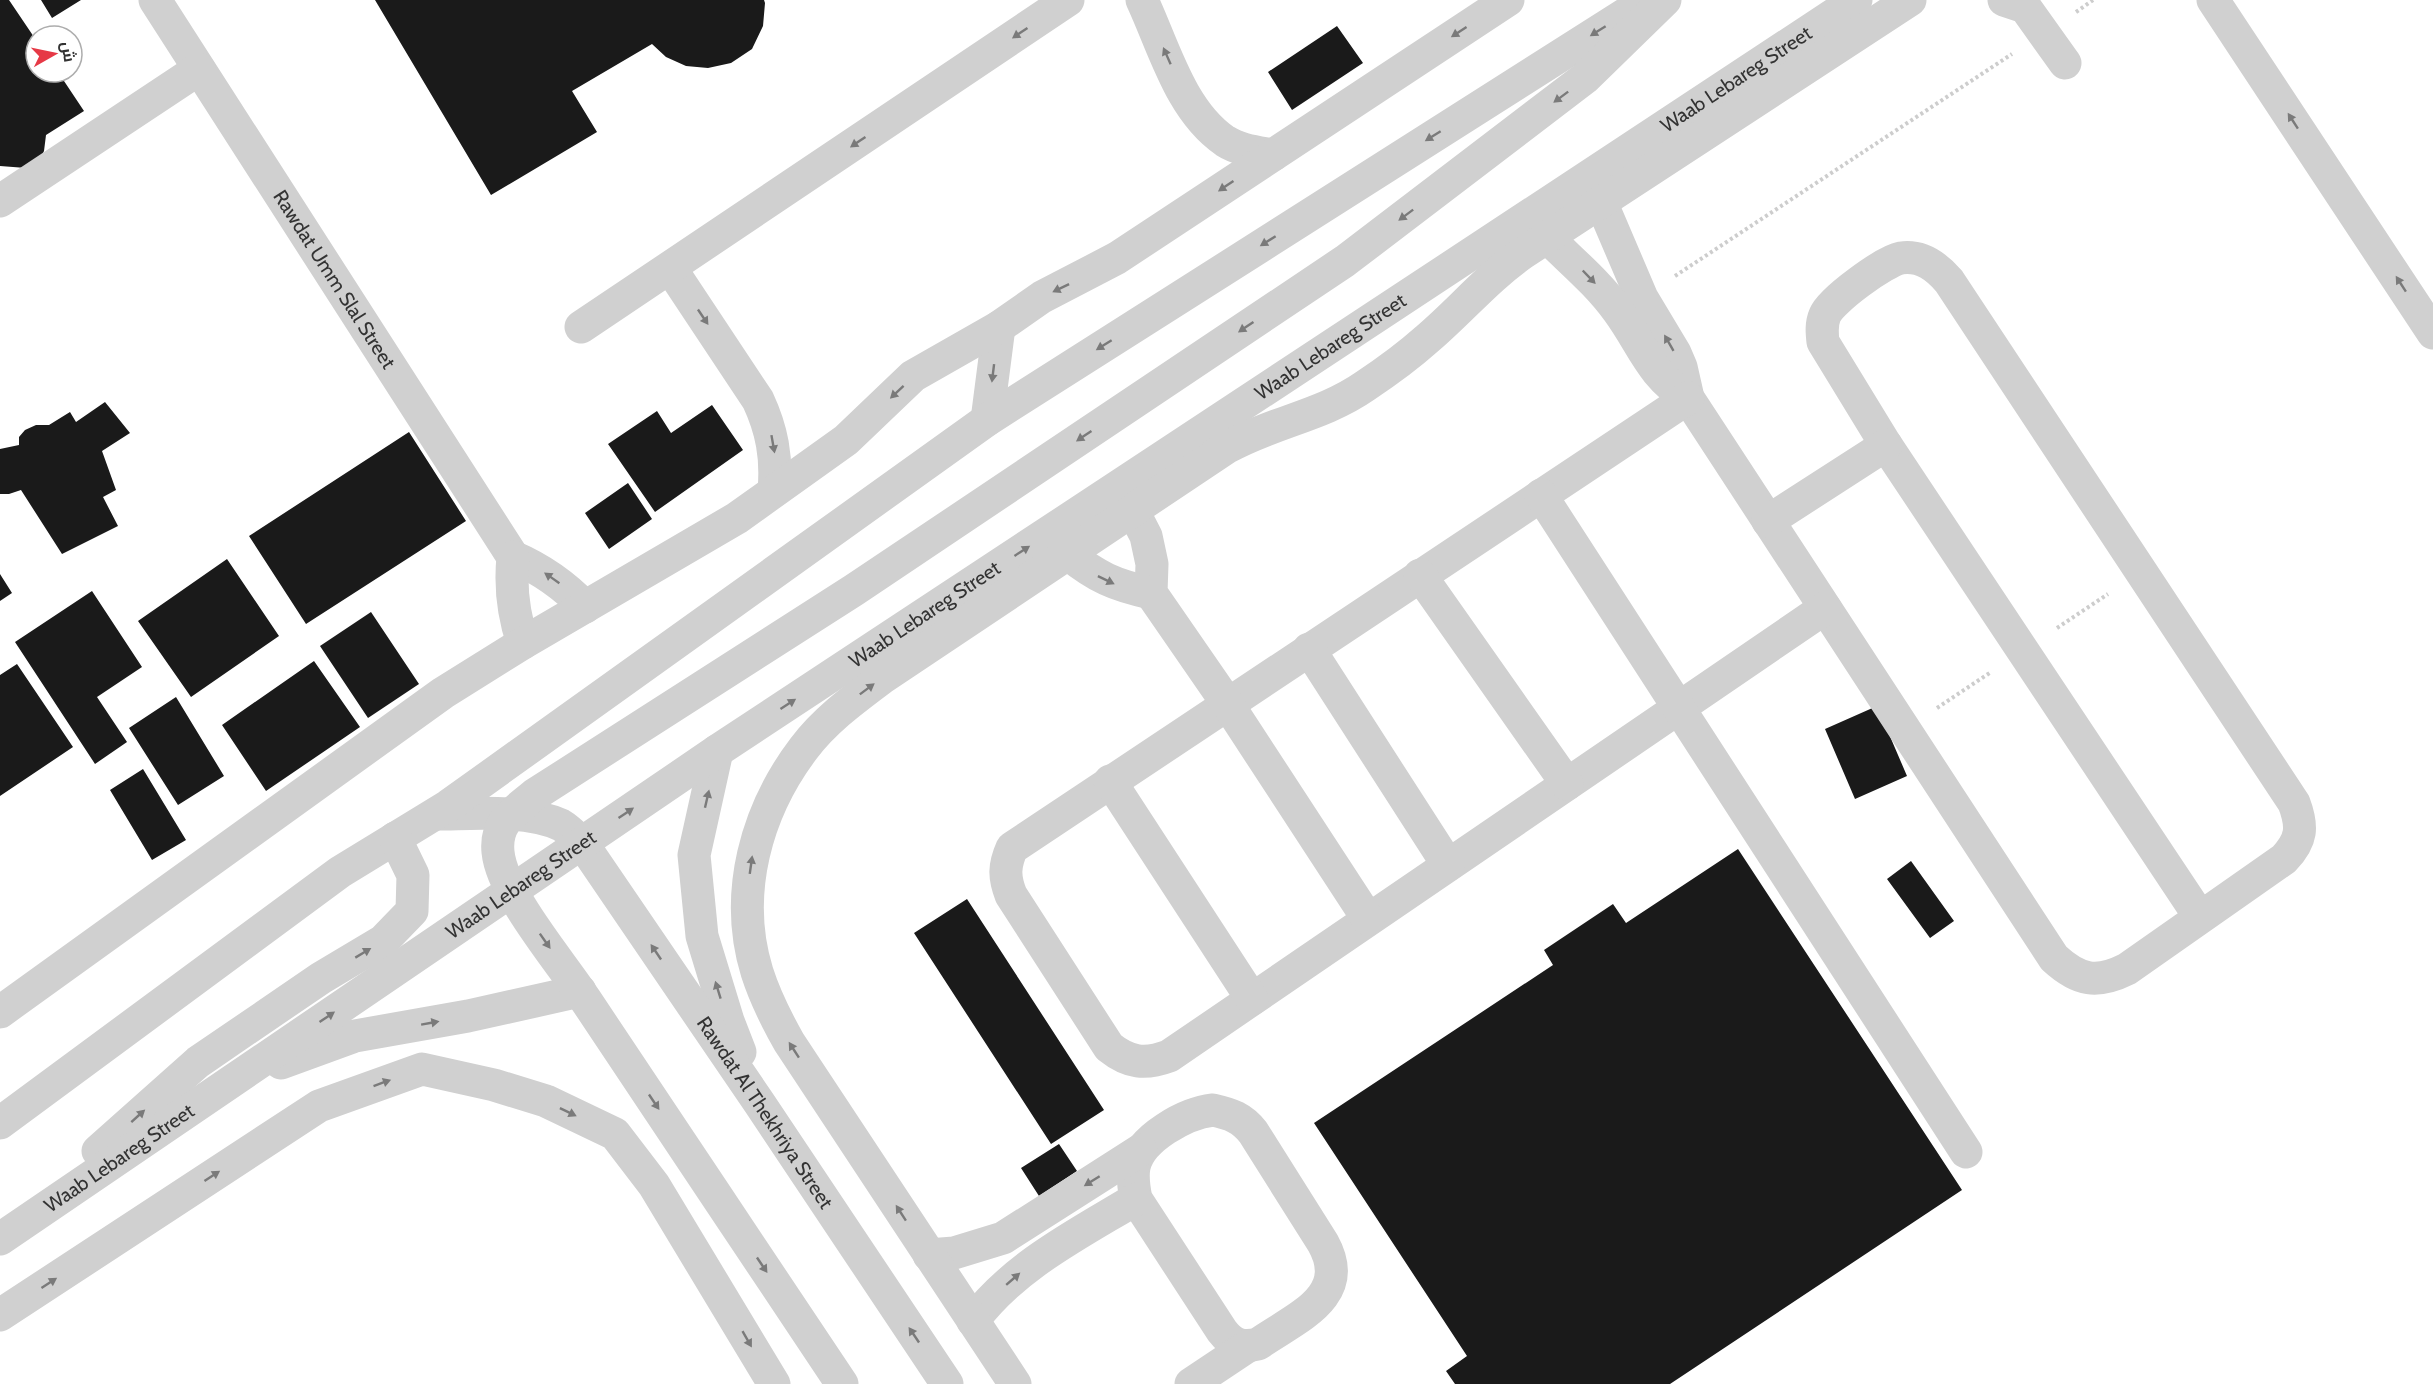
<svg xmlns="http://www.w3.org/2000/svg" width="2433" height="1384" font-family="Cabin,Cairo,sans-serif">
	<rect width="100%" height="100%" fill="#fff"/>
	<path fill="#1a1a1a" d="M0,0H9L36,40V72H58L84,111L46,135L44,151L40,160L26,168L0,166Z
		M41,0H81L52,18Z
		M375,0H764L765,3L763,26L752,49L731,63L708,68L686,66L666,57L652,44L572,91L597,132L491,195Z
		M1337,26L1363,63L1292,110L1268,72Z
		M105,402L130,433L102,451L116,490L103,497L118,526L62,554L21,490L9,494H0V449L19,445V437L25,430L36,425H49L70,412L76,422Z
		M712,405L743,450L655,512L608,444L657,411L671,433Z
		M409,432L466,521L306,624L249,536Z
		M628,483L652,519L609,549L585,513Z
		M227,559L279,636L191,697L138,621Z
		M0,574L12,593L0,601Z
		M92,591L142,667L97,697L127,742L95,764L15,642Z
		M371,612L419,684L368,718L320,646Z
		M314,661L360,727L266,791L222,725Z
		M17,664L73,747L0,796V675Z
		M176,697L224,776L178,805L129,728Z
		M1877,706L1907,776L1855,799L1825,729Z
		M143,769L186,840L152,860L110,790Z
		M1738,849L1962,1190L1670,1384H1455L1446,1371L1467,1356L1314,1123L1553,965L1544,950L1613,904L1626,923Z
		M1911,861L1954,921L1930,938L1887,879Z
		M967,899L1104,1110L1051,1144L914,933Z
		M1059,1144L1077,1171L1039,1196L1021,1168Z"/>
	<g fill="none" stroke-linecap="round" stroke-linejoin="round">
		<path stroke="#cdcdcd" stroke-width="4" stroke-dasharray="3 3" stroke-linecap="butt" d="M2076,12L2093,0
			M1675,276L2012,54
			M2057,628L2108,594
			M1937,708L1991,672"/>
		<g stroke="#d0d0d0" stroke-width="33">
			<path id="s1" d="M155,0L513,557"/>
			<path d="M1142,0C1164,47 1180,110 1225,141C1239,150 1257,152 1273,155"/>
			<path d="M2004,0L2025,7L2065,63"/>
			<path d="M2213,0L2433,333"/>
			<path d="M0,201L199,69"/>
			<path d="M1601,202L1642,298L1675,353L1681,367L1688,398L2054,958C2079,981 2097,984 2127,969L2284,859C2302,840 2303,827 2294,803L1949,281C1937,267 1922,255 1901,258C1885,261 1831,300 1825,315C1821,324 1822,333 1823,342L1886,445L2200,917"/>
			<path d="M1547,237C1571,261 1598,283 1618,311C1643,345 1650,375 1688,398"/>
			<path d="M671,269L758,400C772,430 777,457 774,491"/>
			<path d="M581,327L1068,0"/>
			<path d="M1688,398L1012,848C1004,866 1004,877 1011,895L1109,1047C1129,1063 1145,1065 1169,1056L1825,608"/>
			<path d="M987,420L999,327"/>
			<path d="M1541,495L1966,1152"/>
			<path d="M1133,511L1146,536L1152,564L1151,593L1227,703L1368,919"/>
			<path d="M1768,521L1886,445"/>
			<path d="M1068,554C1097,577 1114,585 1151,593"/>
			<path d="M513,557C541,569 564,585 585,607"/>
			<path d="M513,557C510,587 513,614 523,643"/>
			<path d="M1420,575L1567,784"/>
			<path d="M1309,649L1448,865"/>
			<path d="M717,751L694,855L702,936L728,1021L740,1052"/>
			<path d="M1110,781L1252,999"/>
			<path id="s2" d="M436,814C473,814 526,809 561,825C568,829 576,837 582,843L760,1104L947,1384"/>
			<path d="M0,1012L443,693L523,643L737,518L846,440L913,376L999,327L1042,297L1117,258L1508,0"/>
			<path d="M281,1063L355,1036L468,1016L580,991"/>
			<path d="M1213,1110C1231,1114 1242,1118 1253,1132L1323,1243C1353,1297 1295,1318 1258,1344C1241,1348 1232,1344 1222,1331L1136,1199C1134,1189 1132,1178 1134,1167C1140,1138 1186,1113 1213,1110Z"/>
			<path d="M0,1123L340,872L448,806L987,420L1643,3"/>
			<path d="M98,1151L198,1062L321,978L383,941L412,911L413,875L395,838"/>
			<path id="s3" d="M0,1239L717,751L1856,0"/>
			<path d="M929,1255L954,1253L1003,1238L1141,1150"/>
			<path d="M0,1315L319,1106L422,1069L494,1085L546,1101L615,1134L654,1185L774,1384"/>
			<path d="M973,1321C1014,1266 1078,1234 1136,1199"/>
			<path d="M842,1384C756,1256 671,1127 585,999C561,962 502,894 498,852C495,822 514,812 534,795L854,590L1345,261L1585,78L1665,0"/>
			<path d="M1015,1384L789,1042C776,1019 765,997 757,972C733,894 756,811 804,748C825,720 854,699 882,678L1226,448C1272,422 1322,416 1365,386C1386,372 1408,356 1427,339C1460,311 1487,278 1523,253L1910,0"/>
			<path d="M1191,1384L1248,1346"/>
		</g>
	</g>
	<defs><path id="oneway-solid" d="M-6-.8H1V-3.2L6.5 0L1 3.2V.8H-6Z" transform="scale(1.5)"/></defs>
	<g fill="#7a7a7a">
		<use href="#oneway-solid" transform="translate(1598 31) rotate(148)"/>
		<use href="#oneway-solid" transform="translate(1459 32) rotate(147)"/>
		<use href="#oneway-solid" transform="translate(1020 33) rotate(146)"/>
		<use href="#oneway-solid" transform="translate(1167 56) rotate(-114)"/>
		<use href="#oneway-solid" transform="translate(1561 97) rotate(143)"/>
		<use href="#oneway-solid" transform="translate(2293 121) rotate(-123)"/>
		<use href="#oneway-solid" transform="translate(1433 136) rotate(148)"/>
		<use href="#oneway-solid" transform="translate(858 142) rotate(146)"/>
		<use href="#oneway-solid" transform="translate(1226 186) rotate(146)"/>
		<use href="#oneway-solid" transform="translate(1406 215) rotate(143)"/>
		<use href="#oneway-solid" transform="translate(1268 241) rotate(148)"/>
		<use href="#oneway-solid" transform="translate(1589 277) rotate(46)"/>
		<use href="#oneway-solid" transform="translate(2401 284) rotate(-123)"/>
		<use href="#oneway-solid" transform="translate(1061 288) rotate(154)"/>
		<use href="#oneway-solid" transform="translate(703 317) rotate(56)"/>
		<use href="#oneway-solid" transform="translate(1246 327) rotate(146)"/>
		<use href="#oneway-solid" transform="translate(1669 343) rotate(-120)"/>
		<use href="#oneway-solid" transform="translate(1104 345) rotate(148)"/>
		<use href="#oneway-solid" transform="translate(993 373) rotate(97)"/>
		<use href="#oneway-solid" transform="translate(897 392) rotate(137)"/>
		<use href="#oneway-solid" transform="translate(1084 436) rotate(146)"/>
		<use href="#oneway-solid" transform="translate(773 444) rotate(80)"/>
		<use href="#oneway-solid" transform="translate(1022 551) rotate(-33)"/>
		<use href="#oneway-solid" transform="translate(552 578) rotate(-145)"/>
		<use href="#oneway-solid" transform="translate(1106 580) rotate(26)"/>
		<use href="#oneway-solid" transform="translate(867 689) rotate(-37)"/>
		<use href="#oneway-solid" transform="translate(788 704) rotate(-33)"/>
		<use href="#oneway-solid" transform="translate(707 799) rotate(-77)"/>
		<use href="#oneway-solid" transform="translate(626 813) rotate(-34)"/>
		<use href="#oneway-solid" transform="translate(751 865) rotate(-82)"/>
		<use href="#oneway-solid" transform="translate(545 941) rotate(55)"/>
		<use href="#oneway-solid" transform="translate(656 952) rotate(-124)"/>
		<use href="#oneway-solid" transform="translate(363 953) rotate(-31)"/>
		<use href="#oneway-solid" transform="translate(718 990) rotate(-107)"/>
		<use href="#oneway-solid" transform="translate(327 1017) rotate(-34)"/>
		<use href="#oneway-solid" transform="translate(430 1023) rotate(-10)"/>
		<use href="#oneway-solid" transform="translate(794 1050) rotate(-123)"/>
		<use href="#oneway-solid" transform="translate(382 1083) rotate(-20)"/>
		<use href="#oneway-solid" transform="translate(654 1102) rotate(56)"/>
		<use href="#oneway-solid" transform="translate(568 1112) rotate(26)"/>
		<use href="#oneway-solid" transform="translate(138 1116) rotate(-42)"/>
		<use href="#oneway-solid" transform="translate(212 1176) rotate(-33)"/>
		<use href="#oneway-solid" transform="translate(1092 1181) rotate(148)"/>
		<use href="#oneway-solid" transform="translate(901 1213) rotate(-123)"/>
		<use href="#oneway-solid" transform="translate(762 1265) rotate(56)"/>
		<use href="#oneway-solid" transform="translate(1013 1279) rotate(-41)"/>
		<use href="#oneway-solid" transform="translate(49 1283) rotate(-33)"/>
		<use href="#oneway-solid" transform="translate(914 1335) rotate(-124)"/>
		<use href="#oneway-solid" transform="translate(747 1339) rotate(60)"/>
	</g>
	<g text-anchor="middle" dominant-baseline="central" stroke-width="6" stroke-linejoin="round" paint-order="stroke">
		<g font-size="20" fill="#333" stroke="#fff">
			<text stroke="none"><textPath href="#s3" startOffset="2088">Waab Lebareg Street</textPath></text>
			<text stroke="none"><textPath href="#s1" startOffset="332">Rawdat Umm Slal Street</textPath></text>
			<text stroke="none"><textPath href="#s3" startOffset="1602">Waab Lebareg Street</textPath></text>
			<text stroke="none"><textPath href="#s3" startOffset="1116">Waab Lebareg Street</textPath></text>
			<text stroke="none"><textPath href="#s3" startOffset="630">Waab Lebareg Street</textPath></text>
			<text stroke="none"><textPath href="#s2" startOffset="480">Rawdat Al Thekhriya Street</textPath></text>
			<text stroke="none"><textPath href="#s3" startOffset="144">Waab Lebareg Street</textPath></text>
		</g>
	</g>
	<g transform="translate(54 54) rotate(81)"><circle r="28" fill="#ffffff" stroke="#adadad" stroke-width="1.5"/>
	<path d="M0-4.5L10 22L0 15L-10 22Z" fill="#e63946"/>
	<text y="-9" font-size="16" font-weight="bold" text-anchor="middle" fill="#333333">ش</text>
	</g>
</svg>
